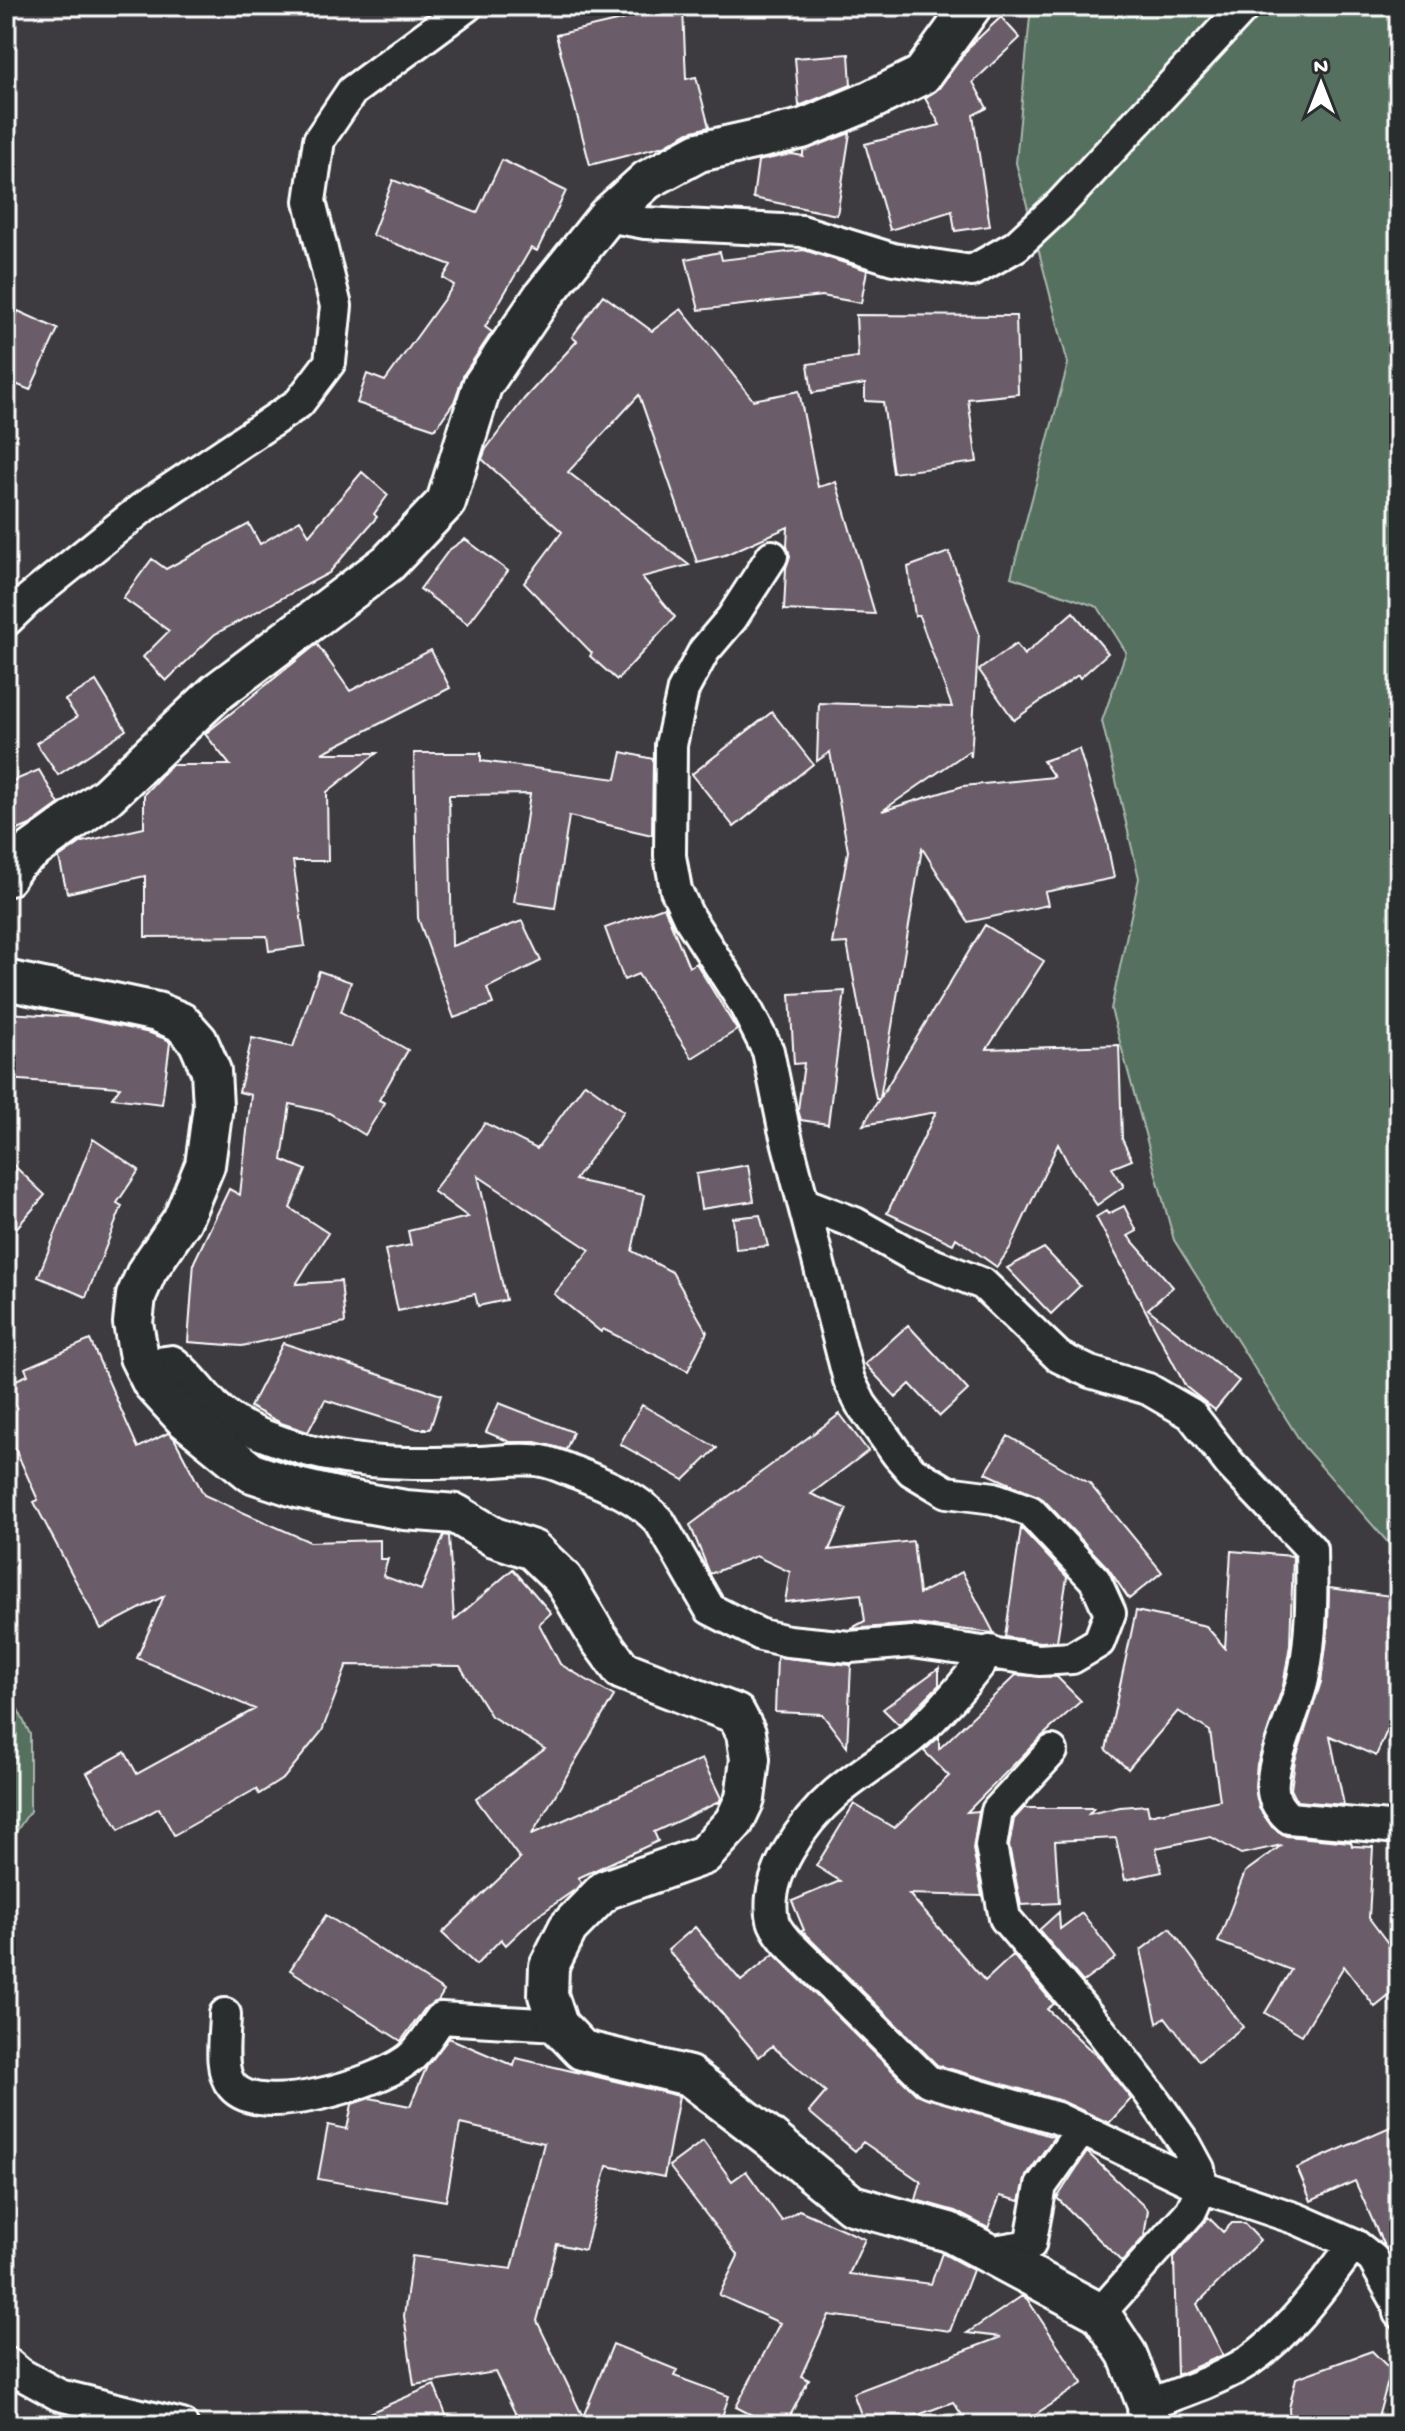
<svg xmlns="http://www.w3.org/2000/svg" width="1405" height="2431" font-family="'Gochi Hand',sans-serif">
	<rect width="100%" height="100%" fill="#3d3b3f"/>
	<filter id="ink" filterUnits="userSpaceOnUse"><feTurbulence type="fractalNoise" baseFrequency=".0125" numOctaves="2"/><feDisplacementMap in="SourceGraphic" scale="16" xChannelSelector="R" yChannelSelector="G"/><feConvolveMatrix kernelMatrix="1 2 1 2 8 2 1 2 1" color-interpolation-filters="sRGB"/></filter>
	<g filter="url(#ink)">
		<path fill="#56705f" stroke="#aab8af" stroke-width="2" d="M1031,6H1399V1555L1304,1447L1174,1240L1111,1009L1139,878L1102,721L1126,652L1098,607L1011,577L1068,364L1016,163Z
			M6,1685L30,1734V1811L6,1847Z"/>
		<path fill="#6a5c68" stroke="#fff" stroke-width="2" d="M683,9L686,79L696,77L709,127L689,132L664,146L590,165L556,35L625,19L624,11Z
			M1001,17L1020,38L973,82L987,108L973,115L990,226L955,231L952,211L890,230L865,144L940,125L925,98L939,88L970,46Z
			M849,54L851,85L799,106L795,58Z
			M850,133L837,215L753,198L758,161L792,154L803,156V151Z
			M502,160L566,191L537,251L531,248L485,327L492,332L464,374L454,402L435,429L357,403L367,374L385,381L454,285L443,278L451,265L372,235L393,180L477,213Z
			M804,250L867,270L861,303L822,296L699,310L686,259L720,252L722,260Z
			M603,295L652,331L681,309L753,400L799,391L818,487L836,482L875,614L784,610L786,568L790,556L787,546L788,527L725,555L697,562L639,395L568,472L689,565L642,577L675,617L617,680L590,656L592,653L524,583L562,532L482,459L486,449L524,399L577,341L572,337Z
			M18,311L58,329L30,390L6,380V338Z
			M856,315L1016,316L1018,394L968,399L977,462L893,473L883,402L865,401V384L812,393L808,364L858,357Z
			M362,472L388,495L374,514L377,517L329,573L215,634L166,681L143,657L169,631L123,598L152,559L166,569L249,524L260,544L300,520L309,535Z
			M465,539L508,571L468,624L420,589L449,550Z
			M949,552L979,633L971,757L969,751L882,811L963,786L1054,777L1043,761L1079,749L1107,842L1114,878L1045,892L1048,905L968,922L922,848L880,1098L985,925L1044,961L987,1049L1119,1045L1122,1139L1132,1160L1112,1168L1124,1186L1097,1205L1070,1167L1058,1144L1010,1248L997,1267L956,1238L953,1244L887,1213L936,1112L863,1125L879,1099H876L847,943L832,944L848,851L830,752L817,761L819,703L952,707L919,616H915L908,567Z
			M1073,612L1108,653L1080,678L1078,675L1014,720L979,670L1016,644L1024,655Z
			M317,644L350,691L431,650L450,688L322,753H377L327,792L328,861H293L305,946L269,951L267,936L145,937V876L67,893L59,858L82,842L144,828V794L171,765H230L205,734Z
			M96,681L126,730L58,775L36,743L77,717L65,700Z
			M772,712L813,764L734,827L692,774Z
			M622,752L653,759L652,835L569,816L555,908L514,902L530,794L449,795L452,946L522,921L541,961L487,988L493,1004L454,1018L418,918L414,753H481V761L616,779Z
			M39,770L59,804L30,825L6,835V784Z
			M664,907L689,967L696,963L737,1030L692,1058L638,974L624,980L605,928Z
			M319,971L351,982L341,1012L408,1050L379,1100L385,1103L365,1135L329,1113L290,1104L282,1160L306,1170L290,1208L328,1233L296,1284L341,1281L345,1323L242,1346L188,1342L194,1262L229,1189L240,1195L251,1095L239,1092L252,1038L293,1047Z
			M845,991L828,1124L801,1120L798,1110L804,1063L794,1064L790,994Z
			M6,1013L77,1017L150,1033L168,1040L170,1043L162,1104L112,1098L120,1087L6,1079Z
			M585,1083L624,1111L575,1180L644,1195L632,1251L672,1272L707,1332L688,1371L603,1329L601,1332L554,1294L590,1250L478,1176L506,1300L478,1306L475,1294L398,1311L385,1250L411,1245L408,1231L468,1217L433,1191L485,1123L537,1149Z
			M93,1139L139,1170L117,1203L122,1206L86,1297L38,1277Z
			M6,1158L45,1195L6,1240Z
			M748,1165L754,1201L701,1209L696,1174Z
			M1124,1206L1137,1231L1128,1236L1173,1287L1148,1309L1239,1381L1215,1410L1186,1387L1096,1217L1106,1211L1108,1214Z
			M760,1215L768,1246L736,1249L733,1218Z
			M1044,1248L1080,1286L1051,1314L1007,1268Z
			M908,1325L968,1390L940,1416L910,1384L896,1397L865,1364Z
			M90,1340L138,1448L168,1433L174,1438L204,1495L310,1542L380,1540V1559H388L383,1576L421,1590L444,1535L449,1536L454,1620L513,1569L551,1613L539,1624L560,1664L614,1696L532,1834L702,1759L721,1798L719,1802L654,1832L658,1841L578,1878L581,1883L576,1889L533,1919L506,1945L501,1939L476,1965L442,1933L520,1859L476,1799L545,1749L491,1716L460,1666L347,1665L322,1731L284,1778L259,1794L256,1789L174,1835L159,1808L119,1830L87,1773L125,1752L137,1774L255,1709L137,1658L164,1596L101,1629L34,1502L38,1500L6,1428V1384L28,1375L25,1368Z
			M283,1343L441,1395L430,1429H418L325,1400L308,1432L281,1423L250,1407Z
			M499,1403L573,1432L566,1450L536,1442H510L486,1432Z
			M642,1405L717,1448L684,1480L620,1444Z
			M840,1414L868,1451L811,1494L847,1509L829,1550L913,1541L919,1594L962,1572L994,1633L914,1624L850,1629L865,1621L861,1594L785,1602L790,1572L756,1556L710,1574L690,1525Z
			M1008,1436L1089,1483L1162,1572L1129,1599L1108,1568L1043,1499L986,1473Z
			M1021,1528L1067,1577L1057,1641L1040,1642L1005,1637Z
			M1231,1551L1293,1556L1290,1645L1283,1686L1257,1764L1255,1787L1259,1808L1272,1827L1286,1836L1351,1842L1352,1846L1373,1847L1369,1918L1399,1958V1988L1375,2007L1344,1966L1302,2035L1265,2013L1291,1970L1218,1942L1245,1872L1282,1845L1241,1854L1211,1837L1156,1848L1162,1872L1125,1880L1116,1838L1055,1841L1059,1903L1021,1905L1009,1846L1014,1819L1024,1808H1094L1089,1814L1120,1807L1147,1805L1149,1815L1220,1800L1210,1731L1178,1711L1128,1769L1106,1750L1136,1611L1206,1626L1225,1648Z
			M1329,1588L1392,1596L1388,1628L1399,1629V1703L1376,1756L1330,1736L1344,1805L1297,1801L1291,1789L1295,1761L1321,1682L1328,1632Z
			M777,1657L851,1665L847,1747L822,1714L775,1712Z
			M939,1668V1685L899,1725L883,1709Z
			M1016,1675L1057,1677L1081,1701L1039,1739L967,1812L979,1811L973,1849L982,1896L909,1894L985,1981L1013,1955L1054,2004L1047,2009L1099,2058L1131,2099L1109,2123L1062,2101L937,2065L802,1931L804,1930L792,1901L840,1881L816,1866L854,1804L894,1828L949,1776L924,1751L939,1737V1749Z
			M1059,1912L1060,1929L1082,1913L1116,1958L1083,1982L1039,1930Z
			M326,1915L444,1991L438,2001L426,2007L401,2041L290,1970Z
			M695,1927L741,1981L774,1954L916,2094L1054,2137L1026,2176L1020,2201L1000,2196L988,2228L955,2211L916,2200L921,2182L863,2142L855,2151L809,2112L826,2092L772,2046L759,2057L668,1950Z
			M1170,1928L1243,2027L1199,2061L1165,2017L1157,2023L1141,1950Z
			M449,2038L514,2066L516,2058L679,2096L664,2177L607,2166L585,2250L557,2244L537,2321L583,2417L613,2344L677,2370L674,2376L729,2396L719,2425H521L495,2372L414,2385L404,2316L412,2256L512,2269L544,2143L460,2124L446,2201L318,2179L328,2125L347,2129L352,2104L370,2098L410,2106L427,2066Z
			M1399,2123V2269L1383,2244L1355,2181L1311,2201L1297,2168Z
			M703,2141L732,2181L746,2171L782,2221L799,2210L865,2239L849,2274L931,2284L942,2253L973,2270L950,2331L829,2315L801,2376L809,2380L785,2425H771L736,2407L780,2323L719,2295L738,2256L669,2166Z
			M1087,2152L1148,2210L1144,2237L1122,2262L1057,2198Z
			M1208,2217L1223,2232L1232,2223H1244L1260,2240L1197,2304L1223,2355L1177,2375L1174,2257Z
			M1022,2296L1027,2299L1083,2383L1019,2425H969L953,2402L891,2425H865L853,2393L1001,2337L967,2333Z
			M1372,2351L1391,2370L1376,2425H1290L1289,2408L1296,2378Z
			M434,2385L450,2425H341Z"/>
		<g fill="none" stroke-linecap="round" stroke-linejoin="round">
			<defs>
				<path id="minor" d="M607,216L645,223L802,231L893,259L972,271L1016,246L1059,206L1245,6
					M6,621L29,599L141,509L299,403L330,362L336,306L310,201L319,140L352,91L467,6
					M803,1203L855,1223L917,1258L983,1284L1059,1357L1090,1372L1148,1389L1191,1414L1230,1464L1311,1549C1312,1592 1312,1637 1303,1679C1296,1710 1275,1751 1273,1780C1271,1797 1277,1807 1289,1818L1399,1828
					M143,1365L172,1361C188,1372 200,1391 214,1405C237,1429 274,1440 306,1450C360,1465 419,1464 475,1462C497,1462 521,1457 542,1461C554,1463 566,1469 577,1473C608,1486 636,1496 660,1522L710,1609L761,1635L788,1641L850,1647L912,1642L1039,1660L1072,1658L1099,1642L1110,1613L1095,1580L1030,1511L994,1498L947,1492L912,1471L897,1454L861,1404L849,1380L784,1129L768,1051L743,1002L689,918L676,890L670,856L671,745L683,690L704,651L732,618L772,556
					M990,1651C966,1682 941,1713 911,1738C887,1757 860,1773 836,1793C804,1821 763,1876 773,1920C775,1928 781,1935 786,1941L928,2081L1057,2118L1202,2187L1297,2219L1354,2244L1373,2259L1397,2302L1399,2313
					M1052,1751L997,1811L991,1846L1005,1918L1101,2031L1150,2094L1186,2145L1199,2169L1202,2187L1191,2211L1100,2313
					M225,2014C225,2034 218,2070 232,2086C260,2120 375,2083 406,2061C420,2052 431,2031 441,2018L558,2025
					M988,2252L1030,2245L1041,2186L1082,2129
					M6,2362L19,2373L59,2395L182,2425
					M1147,2405C1182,2392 1218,2381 1250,2360C1292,2331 1324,2284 1354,2244"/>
				<path id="tertiary" d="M6,877L16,862L107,796L217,692L388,563L446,502L482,386L543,296L607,216L647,180L699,152L802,129L867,102L922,75L972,6
					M6,980L157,1012L181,1022L198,1041L211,1071L213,1106L205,1165L182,1220L147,1271L136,1296L133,1323L139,1357L152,1383L184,1418L252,1473L297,1488L349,1500L405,1510L456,1514L494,1537L533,1550L563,1579L597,1636L622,1670L736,1714L746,1733L750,1759L745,1799L734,1822L704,1855L605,1890L568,1928L549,1966L548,1995L558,2025L582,2050L689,2076L770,2138L852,2205L949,2232L1100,2313L1127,2354L1147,2405L1148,2425"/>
			</defs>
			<use href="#minor" stroke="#fff" stroke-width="36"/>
			<use href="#tertiary" stroke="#fff" stroke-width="44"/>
			<use href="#minor" stroke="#2a2d2e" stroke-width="30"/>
			<use href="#tertiary" stroke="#2a2d2e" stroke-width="38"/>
		</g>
	</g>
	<rect width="1405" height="2431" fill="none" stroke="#2a2d2e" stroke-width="32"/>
	<rect x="16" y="16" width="1373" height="2399" fill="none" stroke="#fff" stroke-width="3" filter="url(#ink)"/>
	<g transform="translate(1321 84)" stroke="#2a2d2e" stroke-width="6" paint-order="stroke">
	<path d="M0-6L14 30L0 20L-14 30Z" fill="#ffffff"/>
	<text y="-12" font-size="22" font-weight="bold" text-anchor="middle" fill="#ffffff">N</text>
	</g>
</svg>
